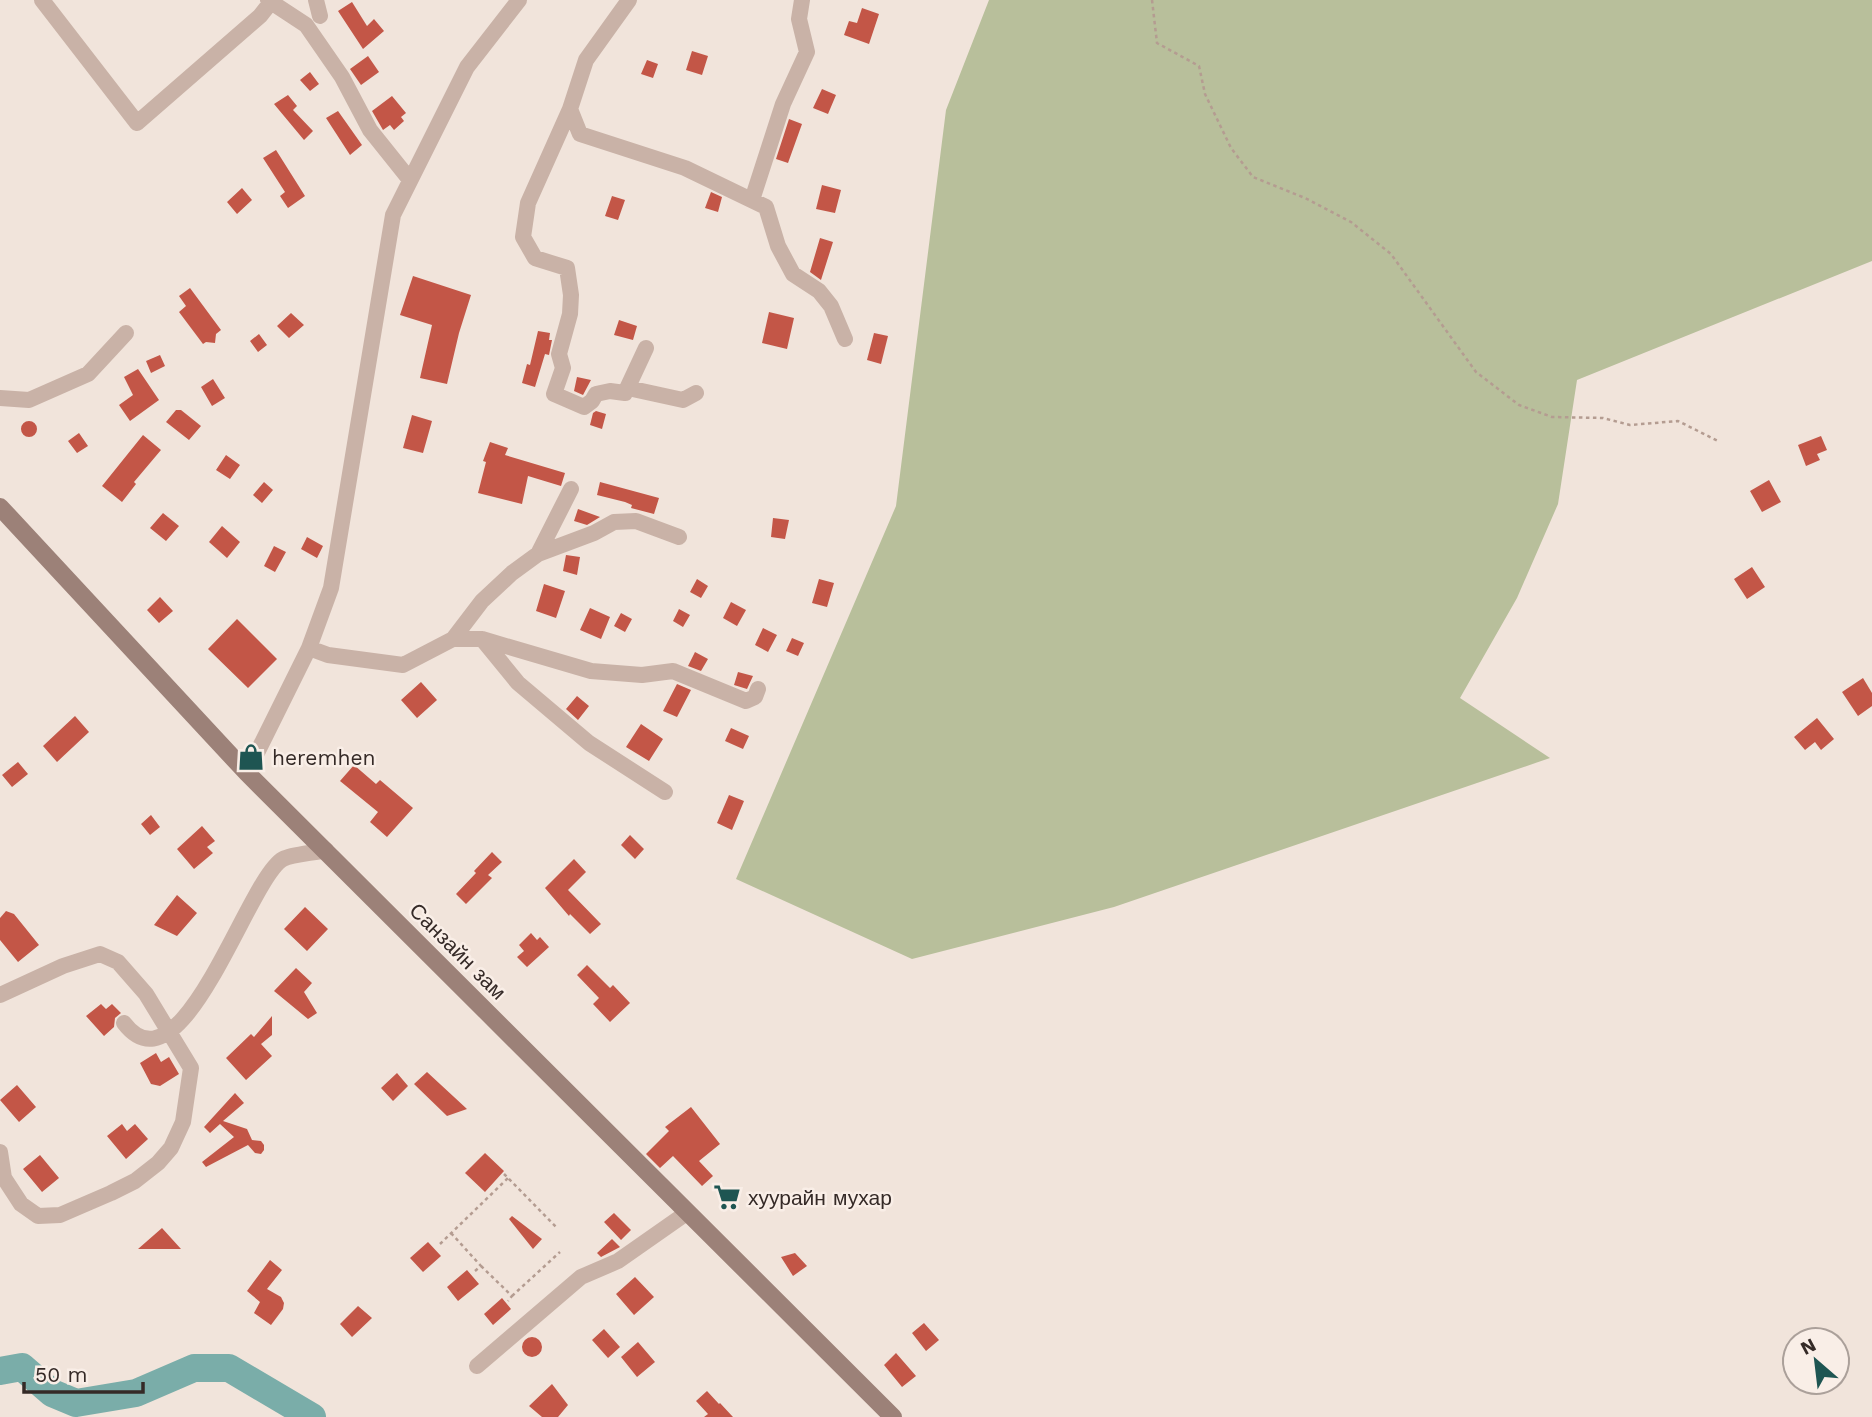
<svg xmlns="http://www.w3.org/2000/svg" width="1872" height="1417" font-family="'Work Sans',sans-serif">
	<rect width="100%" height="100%" fill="#f1e4db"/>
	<path fill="#b8bf9b" d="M989,0H1872V261L1577,380L1558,504L1517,598L1460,698L1550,758L1114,907L912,959L736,879L896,506L946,110Z"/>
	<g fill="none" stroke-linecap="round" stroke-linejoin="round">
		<path stroke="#7aada9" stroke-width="28" d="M0,1371L22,1367L52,1393L76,1403L136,1393L194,1368H229L312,1417"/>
	</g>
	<path fill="#c35647" d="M352,2L367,26L374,19L384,31L363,49L338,11Z
		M862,8L879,14L869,44L844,35L849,21L857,23Z
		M692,51L708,56L702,75L686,70Z
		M368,56L379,72L361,85L350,69Z
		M647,60L658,64L653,78L641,74Z
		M310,72L319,84L310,91L300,80Z
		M822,89L836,95L828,114L813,108Z
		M288,95L297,106L293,110L313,131L304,140L274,104Z
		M392,96L406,113L401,117L404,121L394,130L390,125L383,130L372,111Z
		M338,111L362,145L350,155L326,118Z
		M789,119L802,124L788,163L776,159Z
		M276,150L305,196L288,208L280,196L285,192L263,158Z
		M822,185L841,190L835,213L816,209Z
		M242,188L252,200L237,214L227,202Z
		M711,192L722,197L718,212L705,208Z
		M612,196L625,200L618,220L605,216Z
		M820,238L833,242L821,280L810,272Z
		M413,276L471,295L459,333L447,384L420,378L432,325L400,315Z
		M190,288L221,330L216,334L215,343L206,342L203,344L179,312L186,306L179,296Z
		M769,312L794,318L787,349L762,343Z
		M291,313L304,325L289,338L277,326Z
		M619,320L637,326L633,340L614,335Z
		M538,331L550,333L549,340H552L549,355L545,354L535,387L522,383L527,364L530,365Z
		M874,333L888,336L881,364L867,360Z
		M259,334L267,345L258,352L250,341Z
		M160,355L165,366L151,373L146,361Z
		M138,369L159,400L130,421L119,405L133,395L124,377Z
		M577,377L591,380L583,395L574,391Z
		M213,379L225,398L212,406L201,387Z
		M176,410H181L201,426L189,440L166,422Z
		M596,411L606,414L602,429L590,425L593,413Z
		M412,415L432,421L423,453L403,448Z
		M21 429a8 8 0 1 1 16 0a8 8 0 1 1-16 0Z
		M79,433L88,446L77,453L68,441Z
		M143,435L161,450L134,482L136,484L122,502L102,486Z
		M1821,436L1827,450L1817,454L1820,460L1806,466L1798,445Z
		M490,442L508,448L505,455L565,473L561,486L528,476L522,504L478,493L486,462L483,461Z
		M226,455L240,465L230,479L216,470Z
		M1769,480L1781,502L1762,512L1750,491Z
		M264,482L273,490L262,503L253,495Z
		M600,482L659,498L654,514L631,508L632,505L625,502L597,495Z
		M578,509L600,517L587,525L574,521Z
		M163,513L179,526L166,541L150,528Z
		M773,518L789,520L785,539L771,537Z
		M222,526L240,542L227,558L209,542Z
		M307,537L323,546L317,558L301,549Z
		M274,546L286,552L275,572L264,566Z
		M566,555L580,557L577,575L563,571Z
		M1752,567L1765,587L1747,599L1734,579Z
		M697,579L708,586L701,598L690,592Z
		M819,579L834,583L827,607L812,603Z
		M544,584L565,591L556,618L536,611Z
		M160,597L173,611L159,623L147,610Z
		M731,602L746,610L737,626L723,618Z
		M590,608L610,617L601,639L580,630Z
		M679,609L690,615L683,627L673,621Z
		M621,613L632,619L625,632L614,626Z
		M237,619L277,659L248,688L208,649Z
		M763,628L777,635L768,652L755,645Z
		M792,638L804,643L798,656L786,651Z
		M695,652L708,659L701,671L688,666Z
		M738,672L753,676L747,689L734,685Z
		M1863,678L1872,693V706L1858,716L1842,692Z
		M421,682L437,700L417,718L401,700Z
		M677,684L691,690L677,717L663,711Z
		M577,696L589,706L578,720L566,709Z
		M75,716L89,732L57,762L43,746Z
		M1817,718L1834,739L1821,750L1815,742L1805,750L1794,737Z
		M641,724L663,739L649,761L626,747Z
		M731,728L749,736L743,749L725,741Z
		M18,762L28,774L12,787L2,775Z
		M354,765L376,784L380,780L413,808L387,837L370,822L378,812L340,781Z
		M729,795L744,801L732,830L717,823Z
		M151,815L160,827L150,835L141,824Z
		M202,826L215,841L207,847L213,853L194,869L177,849Z
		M630,835L644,849L635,859L621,845Z
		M492,852L502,862L488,875L492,878L466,904L456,894L476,873L474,871Z
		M574,859L586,872L568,890L601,924L590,934L570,914L569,916L545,888Z
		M177,895L197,913L177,936L154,925Z
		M305,907L328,929L307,951L284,929Z
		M6,911L14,914L39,945L18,962L0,940V918Z
		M531,933L537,940L540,937L549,947L527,967L517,957L524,951L519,945Z
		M587,965L610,988L613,985L630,1003L610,1022L593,1004L599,998L577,975Z
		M296,968L312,983L304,992L317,1013L308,1019L274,991Z
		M101,1004L106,1009L112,1004L121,1013L115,1018L114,1027L104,1036L86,1016Z
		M272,1016V1035L261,1044L272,1056L246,1080L226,1058L251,1034L254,1037Z
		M156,1053L161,1062L169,1057L179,1074L160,1086L151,1084L140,1063Z
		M427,1072L467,1109L447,1116L414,1084Z
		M397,1073L408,1086L393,1101L381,1088Z
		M17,1085L36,1107L19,1122L0,1100Z
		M235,1093L244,1103L223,1121L247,1129L252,1140L261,1141L264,1145V1150L261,1154L255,1153L248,1145L206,1167L202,1162L234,1137L220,1124L210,1133L204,1127Z
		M691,1107L720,1144L699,1161L713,1176L702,1186L673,1156L660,1168L646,1154L669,1131L665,1127Z
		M122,1124L127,1131L135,1124L148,1139L126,1159L107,1136Z
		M485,1153L504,1171L485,1192L465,1173Z
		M40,1155L59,1178L42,1192L23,1169Z
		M614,1213L631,1230L621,1240L604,1222Z
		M512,1216L542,1239L533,1249L509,1219Z
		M162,1228L181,1249H138Z
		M612,1239L620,1247L601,1257L597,1253Z
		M428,1242L441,1256L423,1272L410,1258Z
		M795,1253L807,1266L793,1276L781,1257Z
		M270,1260L282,1270L267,1289L281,1297L284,1303L283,1309L271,1325L254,1313L260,1302L247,1291Z
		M467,1270L479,1284L458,1301L447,1287Z
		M635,1277L654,1297L634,1315L616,1294Z
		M502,1298L511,1309L493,1325L484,1314Z
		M358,1306L372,1318L352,1337L340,1324Z
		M924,1323L939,1340L926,1351L912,1333Z
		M604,1329L620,1347L608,1358L592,1340Z
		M522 1347a10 10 0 1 1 20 0a10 10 0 1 1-20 0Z
		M638,1342L655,1362L637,1377L621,1357Z
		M896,1353L916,1376L902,1387L884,1365Z
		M552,1384L568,1405L558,1417H542L529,1406Z
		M707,1391L719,1404L720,1403L733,1417H704L708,1414L696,1401Z"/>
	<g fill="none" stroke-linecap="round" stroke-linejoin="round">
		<path stroke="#b49c91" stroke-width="2.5" stroke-dasharray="3.5 3.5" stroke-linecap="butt" d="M1152,0L1157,43L1199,66L1205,94L1231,148L1253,177L1305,198L1351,222L1391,254L1476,372L1519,405L1552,417L1603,418L1630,425L1678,421L1718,441
			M504,1174L557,1228
			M451,1233L481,1266L475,1271
			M440,1244L508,1178
			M481,1266L512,1296L508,1301
			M512,1296L560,1252"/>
		<path stroke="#c9b2a7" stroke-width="16" d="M42,0L137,123L260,16L271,2
			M268,0L306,25L342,77L370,130L410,180
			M316,0L320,16
			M629,0L586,60L570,109L580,134L685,168L766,207L778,246L793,274L819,291L831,306L845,339
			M570,109L528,203L523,237L535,258L567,268L571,295L570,314L559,354L563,368L554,394L584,407L592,401L596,394L610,391L625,393L646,348
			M752,200L783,104L807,52L799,19L802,0
			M628,388L683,400L696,393
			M0,398L29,400L88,374L126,333
			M538,554L571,489
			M453,639L482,601L512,573L538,554L594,533L614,522L636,521L679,537
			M482,639L518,683L589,743L665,792
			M309,648L328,655L403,665L453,639H482L591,671L642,675L673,671L746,701L755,697L758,689
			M247,773L309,648L331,588L393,215L467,67L519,0
			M0,995L63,966L100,954L118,962L146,994L191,1068L183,1122L171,1148L158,1163L135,1181L111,1193L60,1215L38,1216L21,1204L4,1178L0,1152
			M124,1023C182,1099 248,878 283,859C292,854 315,853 326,850
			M477,1366L581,1277L618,1261L688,1212"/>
		<path stroke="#9c8178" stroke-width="18" d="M0,507L247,773L893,1417"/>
	</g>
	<defs>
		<symbol id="shop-bare" viewBox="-9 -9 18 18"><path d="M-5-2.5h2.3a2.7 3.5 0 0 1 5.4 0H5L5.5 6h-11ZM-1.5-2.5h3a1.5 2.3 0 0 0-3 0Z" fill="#1e5552" stroke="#f9eee7" stroke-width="2.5" paint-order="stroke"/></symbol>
		<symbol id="supermarket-bare" viewBox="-9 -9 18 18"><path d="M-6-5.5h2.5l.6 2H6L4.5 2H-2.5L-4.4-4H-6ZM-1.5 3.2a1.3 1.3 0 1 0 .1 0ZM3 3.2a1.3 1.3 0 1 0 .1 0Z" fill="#1e5552" stroke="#f9eee7" stroke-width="2.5" paint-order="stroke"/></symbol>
	</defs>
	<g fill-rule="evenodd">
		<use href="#shop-bare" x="232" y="738" width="38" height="38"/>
		<use href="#supermarket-bare" x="708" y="1178" width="38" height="38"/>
	</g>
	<g text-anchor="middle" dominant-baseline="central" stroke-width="5" stroke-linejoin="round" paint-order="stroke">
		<g font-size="21" fill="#352a27" stroke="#f9eee7" text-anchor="start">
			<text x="272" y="757">heremhen</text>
			<text x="748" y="1197">хуурайн мухар</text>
		</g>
		<g font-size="21" fill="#352a27" stroke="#f9eee7">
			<text transform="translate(458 951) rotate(45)">Санзайн зам</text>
		</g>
	</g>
	<g transform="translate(1816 1361) rotate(332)"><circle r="33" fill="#f9eee7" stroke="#aba09a" stroke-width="2"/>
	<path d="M0-5L12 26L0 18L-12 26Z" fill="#1e5552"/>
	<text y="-10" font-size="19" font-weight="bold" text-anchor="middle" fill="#352a27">N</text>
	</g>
	<path d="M24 1382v10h119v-10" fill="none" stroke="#352a27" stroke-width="3.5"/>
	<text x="35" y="1382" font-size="21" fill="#352a27" stroke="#f9eee7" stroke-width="5" paint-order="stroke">50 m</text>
</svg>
